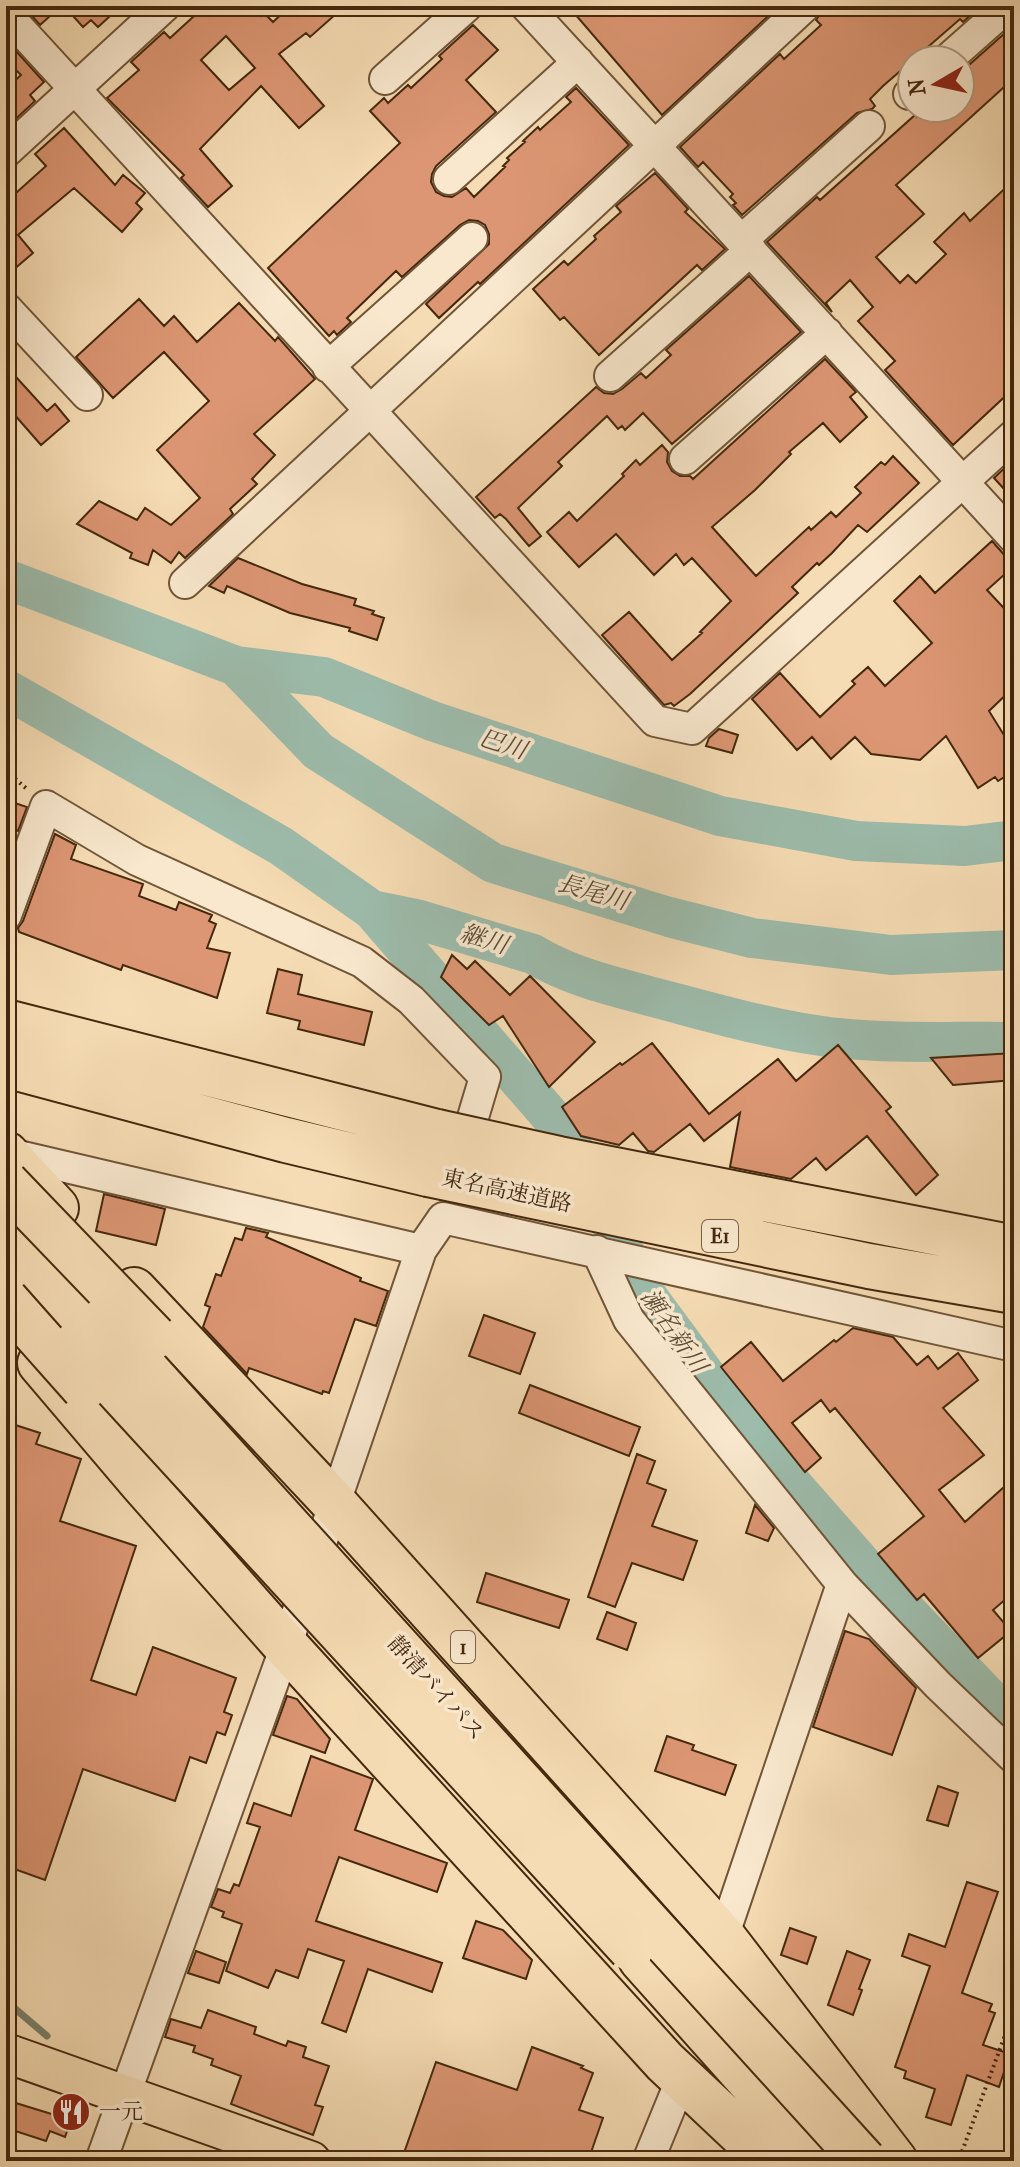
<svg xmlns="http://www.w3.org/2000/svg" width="1020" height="2167" font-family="'IM FELL French Canon','Noto Serif JP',serif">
	<rect width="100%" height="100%" fill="#f6dcb4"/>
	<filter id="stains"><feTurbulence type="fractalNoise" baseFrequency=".0025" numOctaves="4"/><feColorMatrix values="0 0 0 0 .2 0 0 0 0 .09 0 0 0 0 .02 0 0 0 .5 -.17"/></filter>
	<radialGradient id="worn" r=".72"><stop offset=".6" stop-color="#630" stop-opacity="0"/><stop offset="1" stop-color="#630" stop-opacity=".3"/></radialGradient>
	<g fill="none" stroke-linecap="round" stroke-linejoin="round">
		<path stroke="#79816c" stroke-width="7" d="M6,2001L47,2036"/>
		<path stroke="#9dbcac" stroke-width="40" d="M6,579L236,666L324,677L432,721L720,816L856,841L965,846L1014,840
			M236,666L318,751L493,863L669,917L752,938L891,955L1014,950
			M6,689L281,846L372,910L416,919L533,954C569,976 612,986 653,997C714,1013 774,1031 837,1038C896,1044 955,1041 1014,1042
			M372,910L566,1134L644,1292L754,1441L870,1573L1014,1724"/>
	</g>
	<path fill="#dc9673" stroke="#44280d" stroke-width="2" fill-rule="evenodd" d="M23,6H61L40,25Z
		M64,6H121L98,27L91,20L83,27Z
		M205,6H252L261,16L264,13L273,22L290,6H345L310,37L306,33L279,54L324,106L299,128L261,86L200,149L232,186L208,207L181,178L184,175L107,98L139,70L131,62L164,32L170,38ZM226,36L255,68L229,90L201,60Z
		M568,6H779L662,115Z
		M826,6H981L963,22L960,19L883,86L870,99L875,106L872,109L857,113L742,215L733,205L736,203L730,197L733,194L703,162L698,167L680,147L780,54L784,59L821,25L816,20Z
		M473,25L498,50L466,80L496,112L436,166L432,174L431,182L436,192L444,196L452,197L466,188L474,197L505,167L503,166L509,160L507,158L525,142L523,141L538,127L540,130L542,128L571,102L566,97L576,88L629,145L480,284L478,282L439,318L426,304L489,244V234L485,225L478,221L469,220L460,225L402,277L396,271L347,318L351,322L337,335L334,331L329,336L268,268L400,143L370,111L384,98L388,103L408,85L411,88L442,59L439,56Z
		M1014,25V78L896,185L924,214L876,257L900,283L908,275L916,283L946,254L934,242L964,213L970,221L1014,180V388L953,445L885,370L895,361L858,321L873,307L850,280L826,303L832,312L767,242L817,197L820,200L915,115L917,117L928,108H960V73Z
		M16,51L44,82L30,95L35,101L6,128V89L21,75L8,62Z
		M64,128L115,185L123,175L145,193L136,203L142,209L122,232L74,188L18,235L33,253L6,276V202L46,166L35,154Z
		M655,173L688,209L685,212L725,249L702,270L697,265L599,355L564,317L560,320L533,289L564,261L568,265L596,239L594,236L621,212L616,206Z
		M749,276L801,332L672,444L643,413L625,430L622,426L618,429L607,416L558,462L562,466L518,508L541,536L529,546L506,519L500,514L495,518L476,497L596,387L604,393L613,394L622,389L641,373L646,378L671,355L666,350Z
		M139,299L164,326L174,316L197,342L239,303L275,341L278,337L315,379L254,434L275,455L252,479L257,484L230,509L233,514L185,558L179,552L171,563L153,550L148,565L130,558L132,553L77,524L99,501L137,520L145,508L171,525L200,498L157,450L209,401L164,352L113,398L76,357Z
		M825,359L856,392L850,397L867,417L840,442L823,423L789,452L791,454L755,490L712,527L756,576L809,527L811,530L831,512L836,517L861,493L855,487L881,462L885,465L893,456L919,483L867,532L858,525L832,553L819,565L817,563L792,587L798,593L690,694L674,706L671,703L664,705L602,635L629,612L672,660L702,633L700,632L731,601L692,558L684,565L676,554L654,575L616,534L579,567L547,532L569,512L577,521L624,476L622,474L636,460L640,465L662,445L668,452L667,462L672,471L680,476H690L693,479Z
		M6,366L47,411L55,404L69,421L41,445L6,405Z
		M1014,459V500L994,478Z
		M992,541L1014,566L987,590L1014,619V687L989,711L1007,740L1014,736V771L998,781L995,777L978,788L946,736L920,760L871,754L855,737L831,759L812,737L797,750L752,699L780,673L820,717L855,684L852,681L868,667L885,686L932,643L894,601L920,576L935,593Z
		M238,558L302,584L356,599L354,605L374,611L372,614L384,618L377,640L349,631L350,628L290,613L227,586L224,593L209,586Z
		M719,729L738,735L732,753L706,746L709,738Z
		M6,800L27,807L18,831L6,827Z
		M55,834L76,845L71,859L143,884L139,896L176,910L179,902L212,915L209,921L216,924L207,948L230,953L217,998L123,965L121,970L19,932L18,928L23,921Z
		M452,955L467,969L475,961L510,995L530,976L595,1042L549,1087L503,1016L489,1025L441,977Z
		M278,969L302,975L298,994L372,1012L364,1045L298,1029L300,1021L267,1013Z
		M652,1043L709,1114L778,1059L796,1081L838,1045L891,1107L886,1111L938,1175L916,1195L867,1136L826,1170L816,1158L791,1179L730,1167L740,1113L704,1141L690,1124L654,1152L648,1151L633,1133L619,1145L581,1136L562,1107L620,1063L622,1065Z
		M1014,1053V1080L953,1085L931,1058Z
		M104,1194L165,1209L156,1245L96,1231Z
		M246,1228L268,1233L266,1237L361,1278L360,1281L388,1291L376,1326L355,1319L329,1393L323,1391L322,1394L249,1368L247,1374L203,1327L210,1307L205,1305L216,1274L221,1276L235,1238L242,1240Z
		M484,1315L535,1333L520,1374L469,1356Z
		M853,1328L893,1337L917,1365L928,1356L938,1369L958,1353L978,1380L943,1408L984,1455L939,1490L965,1522L1014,1478V1592L993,1610L1011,1631L978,1658L924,1594L917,1600L878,1554L924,1516L835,1408L830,1412L821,1400L792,1423L821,1458L805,1472L721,1367L751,1342L783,1381L834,1340L836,1342Z
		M530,1385L640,1427L629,1456L519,1413Z
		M6,1422L40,1433L36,1444L81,1459L60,1521L136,1546L91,1680L136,1695L153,1647L236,1678L224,1712L232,1715L225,1735L217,1732L206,1763L190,1757L175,1801L83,1769L45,1880L6,1866Z
		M637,1454L655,1461L647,1483L666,1490L652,1526L697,1541L683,1580L632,1563L615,1607L588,1597Z
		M755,1505L774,1528L768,1541L746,1533Z
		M486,1573L569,1600L559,1628L477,1602Z
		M607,1612L636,1623L627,1650L597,1639Z
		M845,1631L869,1639L916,1688L892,1755L813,1727Z
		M287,1696L297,1699L330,1739L325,1753L273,1735Z
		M667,1736L694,1745L692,1750L736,1765L725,1795L655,1771Z
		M311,1756L373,1779L355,1830L447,1863L437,1892L339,1857L316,1921L442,1963L432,1992L368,1969L346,2032L322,2023L344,1961L308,1949L298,1978L276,1970L268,1988L226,1971L242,1924L222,1917L224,1912L211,1907L218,1889L230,1893L234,1884L239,1886L260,1827L247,1823L254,1803L291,1816Z
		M938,1786L958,1793L948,1826L927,1820Z
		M967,1882L998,1892L962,1993L992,2004L989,2011L995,2013L983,2045L1010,2054L999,2087L967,2075L951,2125L926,2117L935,2089L904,2078L906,2071L895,2067L930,1966L902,1956L909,1934L945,1947Z
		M476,1921L503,1930L532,1960L526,1979L463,1958Z
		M790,1928L816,1937L807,1964L781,1955Z
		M196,1951L226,1962L219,1983L188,1973Z
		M847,1951L870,1960L859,1989L862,1990L853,2015L828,2005Z
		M208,2010L256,2027L254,2034L286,2046L288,2041L306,2047L303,2057L329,2066L315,2105L323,2107L313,2135L231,2104L241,2076L211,2065L213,2059L193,2052L195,2046L165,2037L171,2019L201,2028Z
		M532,2047L583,2066L581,2068L593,2073L579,2110L603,2118L588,2161H425L404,2153L436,2062L517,2090Z
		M66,2099L82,2105L76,2122L60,2116Z
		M6,2100L71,2120L65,2137L50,2131L46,2141L6,2128Z"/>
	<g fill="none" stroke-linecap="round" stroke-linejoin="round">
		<defs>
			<path id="minor" d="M526,6L1014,538
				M6,14L655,721L692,729L1014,435
				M947,60L1008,6
				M385,79L467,6
				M909,94L912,91
				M6,152L165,6
				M449,179L578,62
				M742,240L869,126
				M6,308L87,395
				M328,367L472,238
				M610,376L751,250
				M685,459L827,333
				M185,583L805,6
				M6,915L46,806L137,860L362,962L411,1000L485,1077L462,1154
				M6,1153L421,1250
				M597,1251L629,1320L842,1584
				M723,1937L842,1584L938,1685L1014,1758
				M101,2161L286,1646L421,1250L443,1218L1014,1346
				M648,2161L682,2078"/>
			<path id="major" d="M6,2053L311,2161"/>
			<path id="highway" d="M6,1022L437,1132
				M6,1065L286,1140L428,1174
				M6,1154L56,1208
				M6,1217L102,1321
				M6,1267L76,1344
				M134,1290L334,1503L723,1937L895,2161
				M40,1363L142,1483L286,1646L665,2062L770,2161
				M641,1959L821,2161"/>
		</defs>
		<use href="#minor" stroke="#705537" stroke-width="34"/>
		<use href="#major" stroke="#44280d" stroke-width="42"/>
		<use href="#highway" stroke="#44280d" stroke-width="48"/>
		<path stroke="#44280d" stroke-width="4" stroke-dasharray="2 4" stroke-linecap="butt" d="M6,771L27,789
			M960,2157L1014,2011"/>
		<use href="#minor" stroke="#f9e8ce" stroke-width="30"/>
		<use href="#major" stroke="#f6dcb4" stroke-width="38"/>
		<use href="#highway" stroke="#f6dcb4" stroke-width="44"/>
		<defs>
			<path id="highway-bridge" d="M437,1132L559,1159L1014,1248
				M428,1174L869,1266L1014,1291
				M6,1183L154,1337
				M6,1300L84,1388
				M102,1321L864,2161
				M76,1344L631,1949"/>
		</defs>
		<use href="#highway-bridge" stroke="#44280d" stroke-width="48" stroke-linecap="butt"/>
		<use href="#highway-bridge" stroke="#f6dcb4" stroke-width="44"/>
	</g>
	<defs>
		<symbol id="restaurant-disc" viewBox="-11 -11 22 22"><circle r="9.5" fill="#8f2418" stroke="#f9e8ce"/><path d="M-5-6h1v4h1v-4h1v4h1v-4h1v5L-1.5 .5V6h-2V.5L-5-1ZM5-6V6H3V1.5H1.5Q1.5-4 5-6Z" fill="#fff"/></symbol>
	</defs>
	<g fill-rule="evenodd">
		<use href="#restaurant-disc" x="49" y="2090" width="44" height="44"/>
	</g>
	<g text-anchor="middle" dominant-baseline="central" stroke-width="7" stroke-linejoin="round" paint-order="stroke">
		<g fill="#f9e8ce" stroke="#7a6247" stroke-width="2">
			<rect x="702" y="1220" width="36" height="32" rx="6"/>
			<rect x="451" y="1631" width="24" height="32" rx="6"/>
		</g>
		<g font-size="20" font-weight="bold" fill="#44280d">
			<text x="720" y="1236">E1</text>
			<text x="463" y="1647">1</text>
		</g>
		<g font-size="22" fill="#44280d" stroke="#f9e8ce">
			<text transform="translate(507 1191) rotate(12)">東名高速道路</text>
			<text transform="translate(436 1688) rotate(48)">静清バイパス</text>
		</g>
		<g font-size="22" fill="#44280d" stroke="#f9e8ce" text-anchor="start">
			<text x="99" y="2112">一元</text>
		</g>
		<g font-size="24" font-style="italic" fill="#5a4d35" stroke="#f9e8ce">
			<text transform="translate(503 744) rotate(18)">巴川</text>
			<text transform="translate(593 892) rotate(16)">長尾川</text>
			<text transform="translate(484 939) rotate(17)">継川</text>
			<text transform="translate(674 1331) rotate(55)">瀬名新川</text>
		</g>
	</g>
	<rect width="1020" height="2167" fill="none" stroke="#f6dcb4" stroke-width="32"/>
	<rect x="8" y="8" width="1004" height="2151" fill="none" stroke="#44280d" stroke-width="4"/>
	<rect x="16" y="16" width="988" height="2135" fill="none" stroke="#44280d" stroke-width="2"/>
	<g transform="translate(936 84) rotate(261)"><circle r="38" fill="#f9e8ce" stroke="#b19b81" stroke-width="2"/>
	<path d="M0-6L14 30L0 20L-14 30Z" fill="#8f2418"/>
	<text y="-12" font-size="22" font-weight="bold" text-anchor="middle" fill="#44280d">N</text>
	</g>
	<rect width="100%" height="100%" filter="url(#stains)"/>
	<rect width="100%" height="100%" fill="url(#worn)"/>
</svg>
